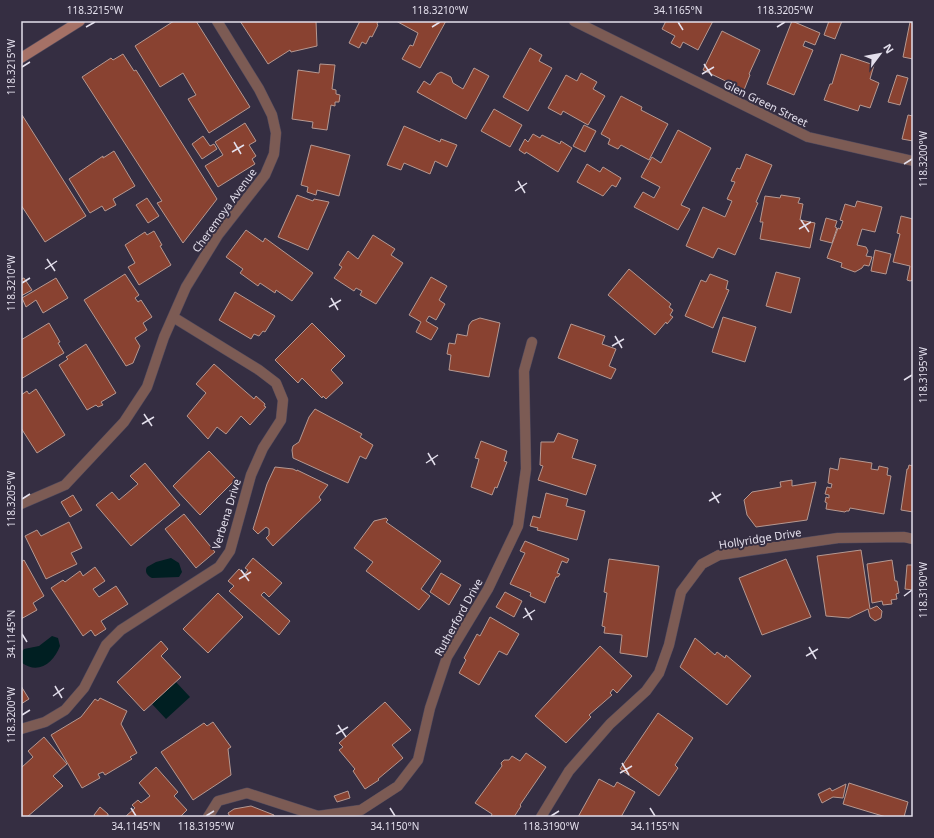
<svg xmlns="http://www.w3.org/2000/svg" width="934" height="838" font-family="'Noto Sans',sans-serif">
	<rect width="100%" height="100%" fill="#352e42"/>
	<path fill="#001f22" d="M171,558L179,563L182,572L179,577L152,578C148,576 144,572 147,567L156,562Z
		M52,636L58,638L60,646C54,662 39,675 22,663L21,653L24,649L39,646Z
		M176,682L190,697L166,719L152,704Z"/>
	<path fill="#894231" stroke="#b59891" d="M174,21H196L250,107L209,133L188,99L196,95L183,73L160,87L135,46Z
		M240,21H316L317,46L291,52L290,50L268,64Z
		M360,21H378L377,24L378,25L372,37L370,36L366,44L362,42L359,48L349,43Z
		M396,21H446L420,68L402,59L410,45L413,46L418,33Z
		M666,21H713L698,50L683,42L680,48L671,43L675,36L662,29Z
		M792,21L820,33L815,45L805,41L803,46L813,50L794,95L767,84Z
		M829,21H842L835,39L824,35Z
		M910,22L913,23V59L903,57Z
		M722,31L760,50L749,74L750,75L744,90L703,70Z
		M530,48L542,55L539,61L552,68L528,111L503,97Z
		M123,54L134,71L136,70L217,199L183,243L157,203L162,201L82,77L111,58L113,60Z
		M841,54L874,65L870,79L879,83L870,108L860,105L858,111L824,100L830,84H832Z
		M320,64L335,65L332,89L336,90V94L340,95L339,102H335V106L331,105L327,130L312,128L313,122L292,119L298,70L319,73Z
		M474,68L489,76L466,119L417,92L424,81L430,85L437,74L441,72L451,77L453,83L463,89Z
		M581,73L597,82L593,89L605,96L588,125L563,111L561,115L548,108L566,75L577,81Z
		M897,75L908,78L900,105L888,102Z
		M621,96L642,107L641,110L668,124L649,160L621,145L618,149L608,144L610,139L601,134Z
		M494,109L522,125L510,147L481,131Z
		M22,115L86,216L45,242L21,205Z
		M908,115L913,116V141L902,139Z
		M245,123L256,141L249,145L256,156L252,159L255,164L218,187L205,166L223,155L215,142Z
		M584,125L596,131L585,152L573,146Z
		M404,126L440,142L441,139L457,145L447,167L435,161L430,174L404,163L401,170L387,165Z
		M678,130L711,148L681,205L690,209L678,230L634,207L643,192L654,198L660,187L641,177L652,157L661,163Z
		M533,134L540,138L542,135L560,144L561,141L572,148L558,172L526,152L525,154L519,150L525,139L528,142Z
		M203,136L210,146L214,144L217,149L202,159L192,144Z
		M311,145L350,155L339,196L317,190L316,195L307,192L308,187L301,185Z
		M114,151L135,186L113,199L116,205L105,211L102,206L90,213L69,179L103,156V158Z
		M746,154L772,165L756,202L758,203L735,255L718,248L713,258L686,246L703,207L725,217L732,201L727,199L735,182L731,181L737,168L740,169Z
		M587,164L600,172L603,167L621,178L616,187L612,185L603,196L577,182Z
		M297,195L313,201L314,199L329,202L308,250L278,237Z
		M781,195L800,198L798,203L803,204L800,220L815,223L810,248L760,239L763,222H760L765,196L780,198Z
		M147,198L159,216L148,223L136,205Z
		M857,201L882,207L875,232L862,229L857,245L866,247L868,251L866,256L872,257L869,266L864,265L862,268L855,272L841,267L842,263L827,258L838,228L840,229L843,221L840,220L845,204L855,207Z
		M901,216L913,219V280L910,281L907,280L910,266L893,262L900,234L897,233Z
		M826,218L837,221L835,227L837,228L832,243L820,240Z
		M246,230L263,242L265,238L313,273L292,301L276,290L275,293L260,283L258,286L240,273L243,269L226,257Z
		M154,231L162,245L160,246L171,265L139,285L128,267L135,263L125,245L145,232L147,235Z
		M373,235L395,249L391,255L403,263L376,304L360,295L362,291L356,288L354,291L334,278L342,267L339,265L348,251L358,259Z
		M875,250L891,254L886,274L871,271Z
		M629,269L671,304L669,307L673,310L670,315L673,317L667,324L666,322L655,335L608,295Z
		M776,272L800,278L791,313L766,306Z
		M125,274L139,295L135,298L138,302L141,300L152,317L143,323L147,330L135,338L140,346L133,363L126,366L84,300Z
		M710,274L728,281L726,289L729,290L713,328L685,316L701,280L706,282Z
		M431,277L447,286L439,300L445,304L436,320L429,316L426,321L438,328L431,340L416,332L421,322L409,315Z
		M24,278L32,290L21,296V279Z
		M56,278L68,298L43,313L36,300L26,307L22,298Z
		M235,292L275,316L265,332L263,331L259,336L254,334L251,339L219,320Z
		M723,317L756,327L745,362L712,352Z
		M480,318L500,323L489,377L449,370L451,355L447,354L449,343L455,344L457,334L467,336L469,325L472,321Z
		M49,323L60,342L58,343L64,353L21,379V340Z
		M312,323L345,356L331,370L343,383L326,399L323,396L322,398L302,378L298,383L275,360Z
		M571,324L605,336L602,344L616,349L609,366L616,369L611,379L558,358Z
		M86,344L116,393L101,402L103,405L98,407L96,405L87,410L59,365L68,359L66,357Z
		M214,364L254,399L256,396L265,404L264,406L266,407L250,425L241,416L226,434L217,427L208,439L187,416L206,393L196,384Z
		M36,389L65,435L37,453L21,428V395L27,391L29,394Z
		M315,409L362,434L360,437L373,445L366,459L360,456L348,483L293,458L292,450L293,446L299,442L309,417Z
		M558,433L578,440L572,458L596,465L586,495L538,480L543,466L540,465L541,442H554Z
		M481,441L507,451L504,461L507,462L497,488L495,487L492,495L471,487L479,459L475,458Z
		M209,451L236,479L200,515L173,486Z
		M840,458L872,463L871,469L878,470L879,466L888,468L887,475L891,476L884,514L850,508L849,511H846L845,512L826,509L827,503L825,502L826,497L829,498V495L825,494L827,487L831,488L832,484L828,483L830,468L838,470Z
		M145,463L180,505L131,546L96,505L112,492L119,500L138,484L130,476Z
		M909,465L913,466V512L901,510L907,469H908Z
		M275,467L293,469L297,471V470L328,485L319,497L321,500L273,546L266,538L269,535V529L266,527L258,534L253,529L267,484Z
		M792,480V486L816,482L807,520L756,527L747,515L744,500L752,492L781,487L780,482Z
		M546,493L568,499L566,506L585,511L577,540L537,530L538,528L530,526L533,516L540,518Z
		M73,495L82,510L70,517L61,502Z
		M184,514L215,552L196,568L165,529Z
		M386,518L388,520L386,522L441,561L421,589L430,596L419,610L366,571L373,562L354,548L374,521Z
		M69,522L82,548L71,553L77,564L46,579L25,536L37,530L41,536Z
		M525,541L569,559L567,563L562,561L557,573L560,574L558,577H556L545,603L530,596L531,593L510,584L525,553L520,551Z
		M861,550L870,609L877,606L882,611L881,618L875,621L870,617L868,609L849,618L826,616L817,556Z
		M253,558L282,583L269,597L264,592L261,595L290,621L279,635L229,591L234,586L228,581L239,569L245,574L248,570L245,568Z
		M609,559L659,566L647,657L620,653L622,635L604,633L605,627L602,626L607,593L604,592Z
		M786,559L811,617L762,635L739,578Z
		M24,560L44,596L33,603L37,610L21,619V562Z
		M892,560L895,581H897L899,593L896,594L897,599L891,600L892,604L883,605L882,601L872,603L867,564Z
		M907,565H913V590L905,589Z
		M95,567L105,581L93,589L99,597L116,586L128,604L101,621L106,629L95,636L91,630L83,636L51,588L63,580L65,582L80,571L83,576Z
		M441,573L461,585L449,605L430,592Z
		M505,592L522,601L514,617L496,607Z
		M218,593L243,617L208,653L183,629Z
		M490,617L519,634L507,655L499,651L479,685L459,673L466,660L464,658L477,634L480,636Z
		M695,638L715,655L717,652L725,658L726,655L751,676L727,705L680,667Z
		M161,641L168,649L161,656L181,677L144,711L117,682Z
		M600,646L632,676L617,693L613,689L610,693L612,695L589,715L591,717L566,743L535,716Z
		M21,686L29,699L21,704Z
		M100,698L127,711L121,724L137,753L130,757L132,759L105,775L103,772L98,774L100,778L82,788L51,735L81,717L95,699L98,701Z
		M385,702L411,730L392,745L403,758L378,779L379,780L365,789L353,771L355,769L339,750L343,747L339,743Z
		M658,713L693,738L675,765L678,768L659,796L620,769Z
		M213,722L231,747L228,749L231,775L193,800L161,752L204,723L207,726Z
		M44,737L67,764L53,776L63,786L27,817H22L21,768L33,757L28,751Z
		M526,753L546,767L520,805L521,806L514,817H491L492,814L475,803L502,766L501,763L504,760H509L512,756L520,761Z
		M156,767L178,792L174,796L187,810L180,817H128L126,816L135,808L132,805L138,800L141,803L150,796L139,783Z
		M599,779L614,787L617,782L635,792L621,817H578Z
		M849,783L908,802L904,817H886L843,804Z
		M846,784L843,798L833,797L822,803L818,794L830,788L832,791Z
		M348,791L350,798L337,802L334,796Z
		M251,806L274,815V817H230L228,813L234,809Z
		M100,807L108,814V817H95L94,815Z"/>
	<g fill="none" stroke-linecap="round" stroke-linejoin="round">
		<defs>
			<path id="street" d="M574,21L808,137L913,161
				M21,504L65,485L124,422L147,387L164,337L186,287L218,235L265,175L274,154L276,133L272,115L259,89L217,21
				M21,729L45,722L65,710L84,688L106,645L121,630L219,567L230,551L251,475L263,448L281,420L283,400L276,383L259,370L173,317
				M208,817L218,801L247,793L318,816L361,810L398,786L418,760L430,708L447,657L488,589L518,526L526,469L524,371L532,342
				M541,817L569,771L610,724L646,691L659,673L669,645L681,592L702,564L719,555L838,538L904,537L913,539"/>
			<path id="secondary" d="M21,58L80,21"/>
		</defs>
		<use href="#street" stroke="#514a5d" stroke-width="11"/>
		<use href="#secondary" stroke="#514a5d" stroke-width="11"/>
		<use href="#street" stroke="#7c5b54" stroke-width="10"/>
		<use href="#secondary" stroke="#a57166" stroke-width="10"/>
	</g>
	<path fill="none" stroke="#e3dfec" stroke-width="1.5" d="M678,22L683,30M86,27L95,22M432,27L440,22M777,27L785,22M704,64L712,76M22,67L30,62M702,74L714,67M234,142L241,154M232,152L244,145M904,164L912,159M518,181L525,193M515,191L527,183M801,220L809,232M799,229L811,222M47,259L55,271M45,269L57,261M22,283L30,278M331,298L338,310M329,307L341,300M615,336L622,348M612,346L624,339M904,380L912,375M144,414L152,426M142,424L154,417M428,453L435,465M426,463L438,455M712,492L719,503M22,499L30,494M709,501L721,494M241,570L249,581M239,579L251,572M904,596L912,590M525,608L532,620M523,618L535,610M22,634L27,642M809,647L816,659M806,656L818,649M55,686L62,698M53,696L64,688M22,715L30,710M338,725L346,737M336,734L348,727M622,763L629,775M620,773L632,766M131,808L136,816M390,808L395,816M650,808L655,816M206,816L214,811M551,816L559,811"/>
	<g text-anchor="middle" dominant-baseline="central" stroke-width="4" stroke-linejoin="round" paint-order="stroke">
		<g font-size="11" fill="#e3dfec" stroke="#352e42">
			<text transform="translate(766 103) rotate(26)">Glen Green Street</text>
			<text transform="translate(224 210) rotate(-54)">Cheremoya Avenue</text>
			<text transform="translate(226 514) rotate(-73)">Verbena Drive</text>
			<text transform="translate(760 538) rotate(-9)">Hollyridge Drive</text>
			<text transform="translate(458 617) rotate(-61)">Rutherford Drive</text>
		</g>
	</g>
	<rect width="934" height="838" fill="none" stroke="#352e42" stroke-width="44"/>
	<g transform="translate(880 54) rotate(58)" stroke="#352e42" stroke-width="3" paint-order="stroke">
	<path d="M0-3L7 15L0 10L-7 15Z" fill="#e3dfec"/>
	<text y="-6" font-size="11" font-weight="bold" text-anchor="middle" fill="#e3dfec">N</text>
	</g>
	<rect x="22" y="22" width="890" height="794" fill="none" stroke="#e3dfec" stroke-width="1.5"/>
	<g font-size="10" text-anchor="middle" fill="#e3dfec">
		<text x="95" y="14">118.3215°W</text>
		<text x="440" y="14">118.3210°W</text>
		<text x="678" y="14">34.1165°N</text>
		<text x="785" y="14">118.3205°W</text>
		<text transform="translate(11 67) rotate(-90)" y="4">118.3215°W</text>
		<text transform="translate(923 159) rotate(-90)" y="4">118.3200°W</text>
		<text transform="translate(11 283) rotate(-90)" y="4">118.3210°W</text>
		<text transform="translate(923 375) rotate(-90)" y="4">118.3195°W</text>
		<text transform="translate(11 499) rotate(-90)" y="4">118.3205°W</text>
		<text transform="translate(923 590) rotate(-90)" y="4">118.3190°W</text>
		<text transform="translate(11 634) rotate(-90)" y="4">34.1145°N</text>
		<text transform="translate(11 715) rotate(-90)" y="4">118.3200°W</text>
		<text x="136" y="830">34.1145°N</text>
		<text x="206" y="830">118.3195°W</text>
		<text x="395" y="830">34.1150°N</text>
		<text x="551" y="830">118.3190°W</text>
		<text x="655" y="830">34.1155°N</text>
	</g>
</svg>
